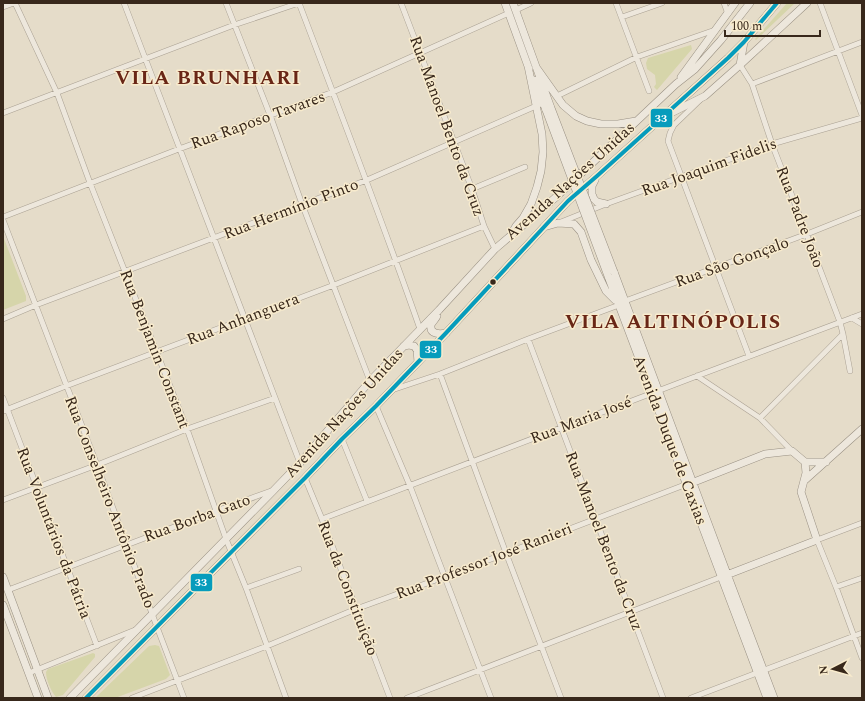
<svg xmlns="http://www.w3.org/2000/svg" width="865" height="701" font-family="Spectral,serif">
	<rect width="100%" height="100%" fill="#e5dcc9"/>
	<path fill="#d6d5aa" d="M787,3H795L756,40L755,39Z
		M691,45L692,49L657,90L654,87L656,84L655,75L647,69L646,63L648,58Z
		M3,236L26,296V301L3,310Z
		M155,645L159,646L170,675L166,679L115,698H95L149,646Z
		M93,653L95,654V657L63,695L56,697C51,691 46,680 46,672L48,669Z"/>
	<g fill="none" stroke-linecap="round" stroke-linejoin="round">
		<defs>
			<path id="street" d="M15,3L57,93L90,183L187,429L226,539L246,588L286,698
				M124,3L300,463
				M226,3L270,115L302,204L370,381
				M401,3L472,189L484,226L495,249
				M616,3L649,91
				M724,3L728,14
				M820,3L862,115
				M3,7L14,3
				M516,10L531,3
				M622,17L662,3
				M740,65L752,84L772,144L794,201L840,322L843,334L850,371
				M752,84L862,42
				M557,96L637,57L715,30
				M700,100L674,125L670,133L668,141L749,356
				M3,113L234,25L299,3C340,111 382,220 420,329
				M472,189L525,167
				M3,217L179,149L333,92L509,13
				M3,220L97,465L157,627L184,698
				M561,222L606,204L772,144L862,118
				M625,301L807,234L862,212
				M852,318L862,324
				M3,319L36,305L367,180L543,103
				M528,339L663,698
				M440,374L506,553L561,698
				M697,376L760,418L792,451
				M392,390L440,374L528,339L619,305
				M3,398L97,646
				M376,406L410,486L491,698
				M3,411L66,386L334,285L484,226
				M760,418L843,334
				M342,439L367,501
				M305,478L322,519L390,698
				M3,500L97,465L187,429L275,398
				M322,519L697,376L862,314
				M862,523L817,540L836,587L862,658
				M836,587L862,578
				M246,588L299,569
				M8,590L216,511L271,491
				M29,673L135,630
				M132,698L267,646L356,609L444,577L687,484
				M407,698L721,577
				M691,698L862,633"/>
			<path id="secondary" d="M505,3L529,69
				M513,3L551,108
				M740,65L744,42
				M536,67L563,105L576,116L587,121L601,124H618L636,121
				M681,77L735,3
				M534,80L546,110
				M669,114L705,96L740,65L807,3
				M595,180L592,186V194L594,199L597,202L606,204
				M544,227L558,223L574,224L581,232L591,260L606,291L615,300
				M513,231L516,226L523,218L531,204L537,187L541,171L543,152L542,134L528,66
				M614,272L727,574L774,698
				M608,276L767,698
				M437,316C436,319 432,322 431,325C429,335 441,334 446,333
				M404,346L409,345L414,346L417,350L418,362
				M805,462H826
				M804,481L862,429
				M689,484L765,454L792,451L805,462L806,473L801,492L817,540L724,576
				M3,577L48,698
				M3,605L38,698
				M70,698L274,490L300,463L370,381L439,310L495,249L555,198L676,84L695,69L721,40L750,3
				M86,698L305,478L342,439L376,406L446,333L568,201L597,176L728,58L744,42L777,3"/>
		</defs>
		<use href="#street" stroke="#aaa193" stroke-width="6"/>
		<use href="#secondary" stroke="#999083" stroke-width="8"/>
		<use href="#street" stroke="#ede7dc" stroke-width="5"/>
		<use href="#secondary" stroke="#ede7dc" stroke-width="7"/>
		<defs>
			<path id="secondary-bridge" d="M551,108L614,272
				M546,110L608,276"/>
		</defs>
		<use href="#secondary-bridge" stroke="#999083" stroke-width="8" stroke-linecap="butt"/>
		<use href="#secondary-bridge" stroke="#ede7dc" stroke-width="7"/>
		<defs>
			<path id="bus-1" d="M86,698L305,478L342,439L376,406L446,333L568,201L597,176L728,58L744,42L777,3"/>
		</defs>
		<use href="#bus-1" stroke="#f8ebcd" stroke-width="7"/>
		<use href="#bus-1" stroke="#069cbc" stroke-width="4"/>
	</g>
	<circle fill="#38281b" stroke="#f8ebcd" stroke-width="1.5" cx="493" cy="282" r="3.5"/>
	<g text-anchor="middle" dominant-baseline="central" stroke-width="3" stroke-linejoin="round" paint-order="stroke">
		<g font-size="16" fill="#38281b" stroke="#f8ebcd">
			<text transform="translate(258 120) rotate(-20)">Rua Raposo Tavares</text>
			<text transform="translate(447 126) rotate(70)">Rua Manoel Bento da Cruz</text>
			<text transform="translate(709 167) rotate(-20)">Rua Joaquim Fidelis</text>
			<text transform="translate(570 181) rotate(-42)">Avenida Nações Unidas</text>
			<text transform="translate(291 209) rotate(-21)">Rua Hermínio Pinto</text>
			<text transform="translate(800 217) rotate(69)">Rua Padre João</text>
			<text transform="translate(732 262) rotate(-20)">Rua São Gonçalo</text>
			<text transform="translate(243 319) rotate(-21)">Rua Anhanguera</text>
			<text transform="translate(155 349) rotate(69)">Rua Benjamin Constant</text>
			<text transform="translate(344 413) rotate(-48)">Avenida Nações Unidas</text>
			<text transform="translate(581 420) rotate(-21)">Rua Maria José</text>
			<text transform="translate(670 440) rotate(69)">Avenida Duque de Caxias</text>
			<text transform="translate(110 502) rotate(69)">Rua Conselheiro Antônio Prado</text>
			<text transform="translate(197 518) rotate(-20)">Rua Borba Gato</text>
			<text transform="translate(54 533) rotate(69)">Rua Voluntários da Pátria</text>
			<text transform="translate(604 541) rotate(69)">Rua Manoel Bento da Cruz</text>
			<text transform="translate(484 561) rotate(-21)">Rua Professor José Ranieri</text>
			<text transform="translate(348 588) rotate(69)">Rua da Constituição</text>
		</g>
		<g font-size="20" font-weight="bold" letter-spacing="1" fill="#692616" stroke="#f8ebcd">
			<text x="208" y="78">VILA BRUNHARI</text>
			<text x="673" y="322">VILA ALTINÓPOLIS</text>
		</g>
	</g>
	<g stroke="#f8ebcd" stroke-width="1.5">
		<rect x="650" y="108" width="23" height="20" rx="4" fill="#069cbc"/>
		<rect x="419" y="340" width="23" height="19" rx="4" fill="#069cbc"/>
		<rect x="190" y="573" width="23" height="19" rx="4" fill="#069cbc"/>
	</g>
	<g font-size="11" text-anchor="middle" font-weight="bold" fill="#fff">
		<text x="661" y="122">33</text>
		<text x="431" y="353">33</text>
		<text x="201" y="586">33</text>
	</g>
	<rect width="865" height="701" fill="none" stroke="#38281b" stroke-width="8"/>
	<g transform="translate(833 669) rotate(264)" stroke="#f8ebcd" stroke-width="3" paint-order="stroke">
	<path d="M0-3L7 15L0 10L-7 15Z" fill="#38281b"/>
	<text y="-6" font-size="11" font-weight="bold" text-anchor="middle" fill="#38281b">N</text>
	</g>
	<path d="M725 30v6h95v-6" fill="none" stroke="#38281b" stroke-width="2"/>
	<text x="731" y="30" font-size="12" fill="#38281b" stroke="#f8ebcd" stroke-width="3" paint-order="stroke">100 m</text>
</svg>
